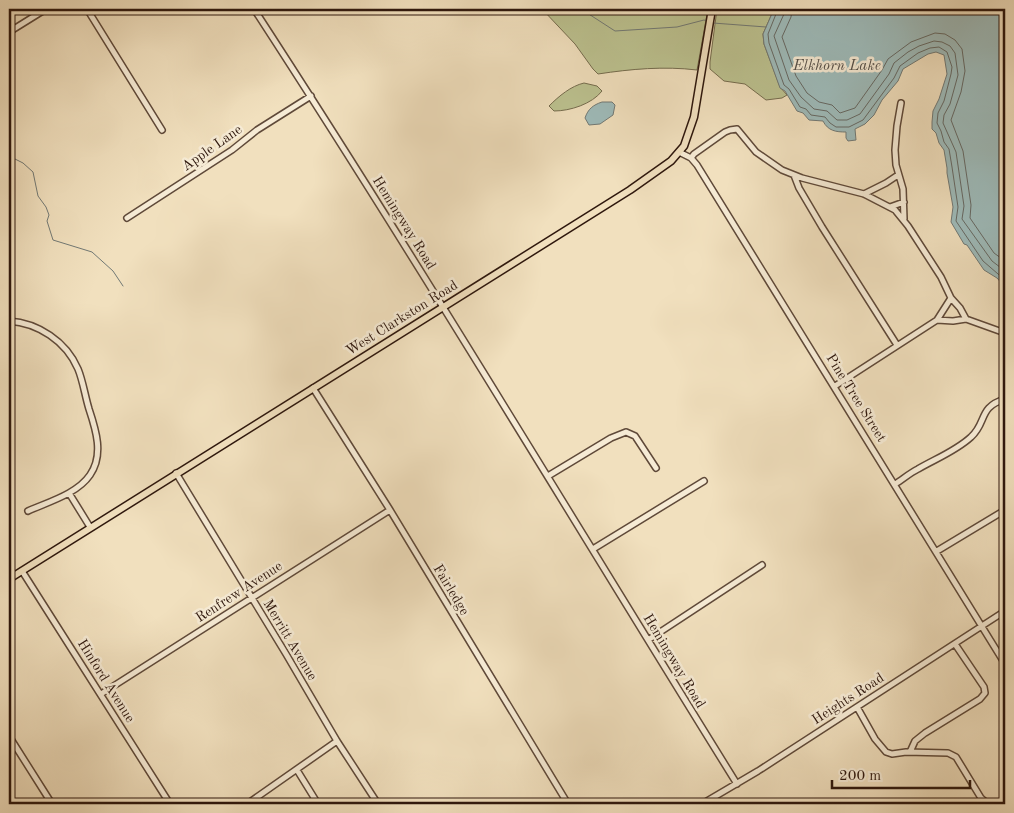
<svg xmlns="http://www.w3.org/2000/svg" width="1014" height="813" font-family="'Old Standard TT',serif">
	<rect width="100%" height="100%" fill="#f1e0be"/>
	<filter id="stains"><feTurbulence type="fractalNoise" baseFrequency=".004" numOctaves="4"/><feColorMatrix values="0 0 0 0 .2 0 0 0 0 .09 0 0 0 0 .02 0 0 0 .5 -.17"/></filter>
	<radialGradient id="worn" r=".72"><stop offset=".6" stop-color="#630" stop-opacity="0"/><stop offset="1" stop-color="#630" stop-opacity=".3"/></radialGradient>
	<path fill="#bcc290" stroke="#756c4e" d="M542,9H708L697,70C664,66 631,69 598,74L593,69L575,44Z
		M717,9H774L763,34L764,44L780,87L787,95L782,98L766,100L745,84L724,81L710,69V62Z
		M584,83L597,86L602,91C592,104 570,111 554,111L549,106C559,96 571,86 584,83Z"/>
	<path fill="#9ebbba" stroke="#717975" d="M774,9H998L1005,24V287L997,278L984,270L967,245L964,244L951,222L953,207L947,173V168L944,150L939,143L936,133L932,129V122L933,111L939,99L947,74L944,55L936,52L928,54L903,69L898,81L882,100L874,115L865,124L855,129L856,140L848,141L846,138V132C836,132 828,131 823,121L809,120L803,113L797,111L785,91L780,88L764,44L763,34Z
		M602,102H612L615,105L613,115L600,124L589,125L585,118C588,109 593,105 602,102Z"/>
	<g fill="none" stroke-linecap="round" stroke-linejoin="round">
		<path stroke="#666964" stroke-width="1" d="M778,9L768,34L769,43L784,85L789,89L800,107L806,109L811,115L825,117L830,123L836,127H849L863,120L894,78L900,66L918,53L930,48L939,47L947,52L952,67L951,74L944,101L938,113L937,123L941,131L944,142L949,149L952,167L958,207L956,221L983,261L1005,280
			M784,9V14L774,36L789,80L801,97L814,109L827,111L837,120H847L860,114L889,74L894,63L908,52L919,46L934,41L942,42L950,46L955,53L958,75L950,104L944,115L943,123L956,152L964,206L962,219L992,261L1005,271
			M792,9L791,17L782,37L796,76L807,93L819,102L832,105L840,113L855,108L882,70L888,59L911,42L935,33L945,34L955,40L962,49L965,71L961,92L951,120L963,151L971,205L970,218L994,253L1005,261"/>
		<path stroke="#717975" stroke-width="1" d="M581,9L615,31L677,27L704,20L707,21
			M713,23L766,27
			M9,156L23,163L33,172L38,196L46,207L49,215L47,221L53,240L92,252L113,271L123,286"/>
		<defs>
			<path id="minor" d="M87,9L162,130
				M254,9C420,264 576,525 737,784
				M9,32L46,9
				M901,103L897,126L895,150L896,165L903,189L904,219
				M679,152L691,158L697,165L1005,664
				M691,158L694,154L725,132L730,130L737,129L756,152L782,170L802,178L864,194L895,210L908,226L941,277L951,298L937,320
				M794,175L799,188L822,227L897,345
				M864,194L886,183L898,175
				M890,207L904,202
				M127,218L232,150L257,130L311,96
				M951,298L960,308L966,319
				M9,321C38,323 66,341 78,369C83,381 85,396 89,409C96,430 104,455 90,475C77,494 48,502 28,511
				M835,386L937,320L953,321L966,319L1005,333
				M313,388L390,510L568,804
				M176,473L286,654L337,741L378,804
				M548,476L611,438L626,432L635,436L656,468
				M895,484C903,479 910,473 918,469C935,459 956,451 971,437C987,423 978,407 1005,399
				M69,493L90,527
				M593,549L704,481
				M937,551L1005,510
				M22,571L170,804
				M648,640L762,565
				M101,694L390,510
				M857,707L875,739L886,752L892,754L906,752L948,753L956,757L981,798L988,804
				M9,736L52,804
				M910,752L915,741L925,733L980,699L985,693L984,687L955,644
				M297,770L318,804
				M247,804L337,741
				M702,804L758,771L1005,611"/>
			<path id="major" d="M9,579L630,190L671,161L684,146L694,117L712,9"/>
		</defs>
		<use href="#minor" stroke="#5f4939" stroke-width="8"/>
		<use href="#major" stroke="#2e170d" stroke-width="9"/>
		<use href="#minor" stroke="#f6ebd5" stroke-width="5"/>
		<use href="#major" stroke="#f1e0be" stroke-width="6"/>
	</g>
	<g text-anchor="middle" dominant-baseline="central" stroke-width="5" stroke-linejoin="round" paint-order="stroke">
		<g font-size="14" fill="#2e170d" stroke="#f6ebd5">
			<text transform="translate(212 148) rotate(-35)">Apple Lane</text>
			<text transform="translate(404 223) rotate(58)">Hemingway Road</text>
			<text transform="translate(402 318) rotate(-32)">West Clarkston Road</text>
			<text transform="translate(856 398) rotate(58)">Pine Tree Street</text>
			<text transform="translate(451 590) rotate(59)">Fairledge</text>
			<text transform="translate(239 592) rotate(-33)">Renfrew Avenue</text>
			<text transform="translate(290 640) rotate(59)">Merritt Avenue</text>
			<text transform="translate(674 661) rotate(59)">Hemingway Road</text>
			<text transform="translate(106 681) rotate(58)">Hinford Avenue</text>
			<text transform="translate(848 699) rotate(-33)">Heights Road</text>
		</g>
		<g font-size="15" font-style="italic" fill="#55504a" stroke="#f6ebd5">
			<text x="837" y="66">Elkhorn Lake</text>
		</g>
	</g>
	<rect width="1014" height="813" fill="none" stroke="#f1e0be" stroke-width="30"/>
	<rect x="10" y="10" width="994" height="793" fill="none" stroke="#2e170d" stroke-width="2.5"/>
	<rect x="15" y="15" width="984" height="783" fill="none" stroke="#2e170d"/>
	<path d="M832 780v8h138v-8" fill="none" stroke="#2e170d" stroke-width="2.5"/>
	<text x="839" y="780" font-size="15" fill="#2e170d" stroke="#f6ebd5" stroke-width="4" paint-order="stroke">200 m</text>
	<rect width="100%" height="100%" filter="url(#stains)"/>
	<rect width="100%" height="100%" fill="url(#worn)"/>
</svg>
